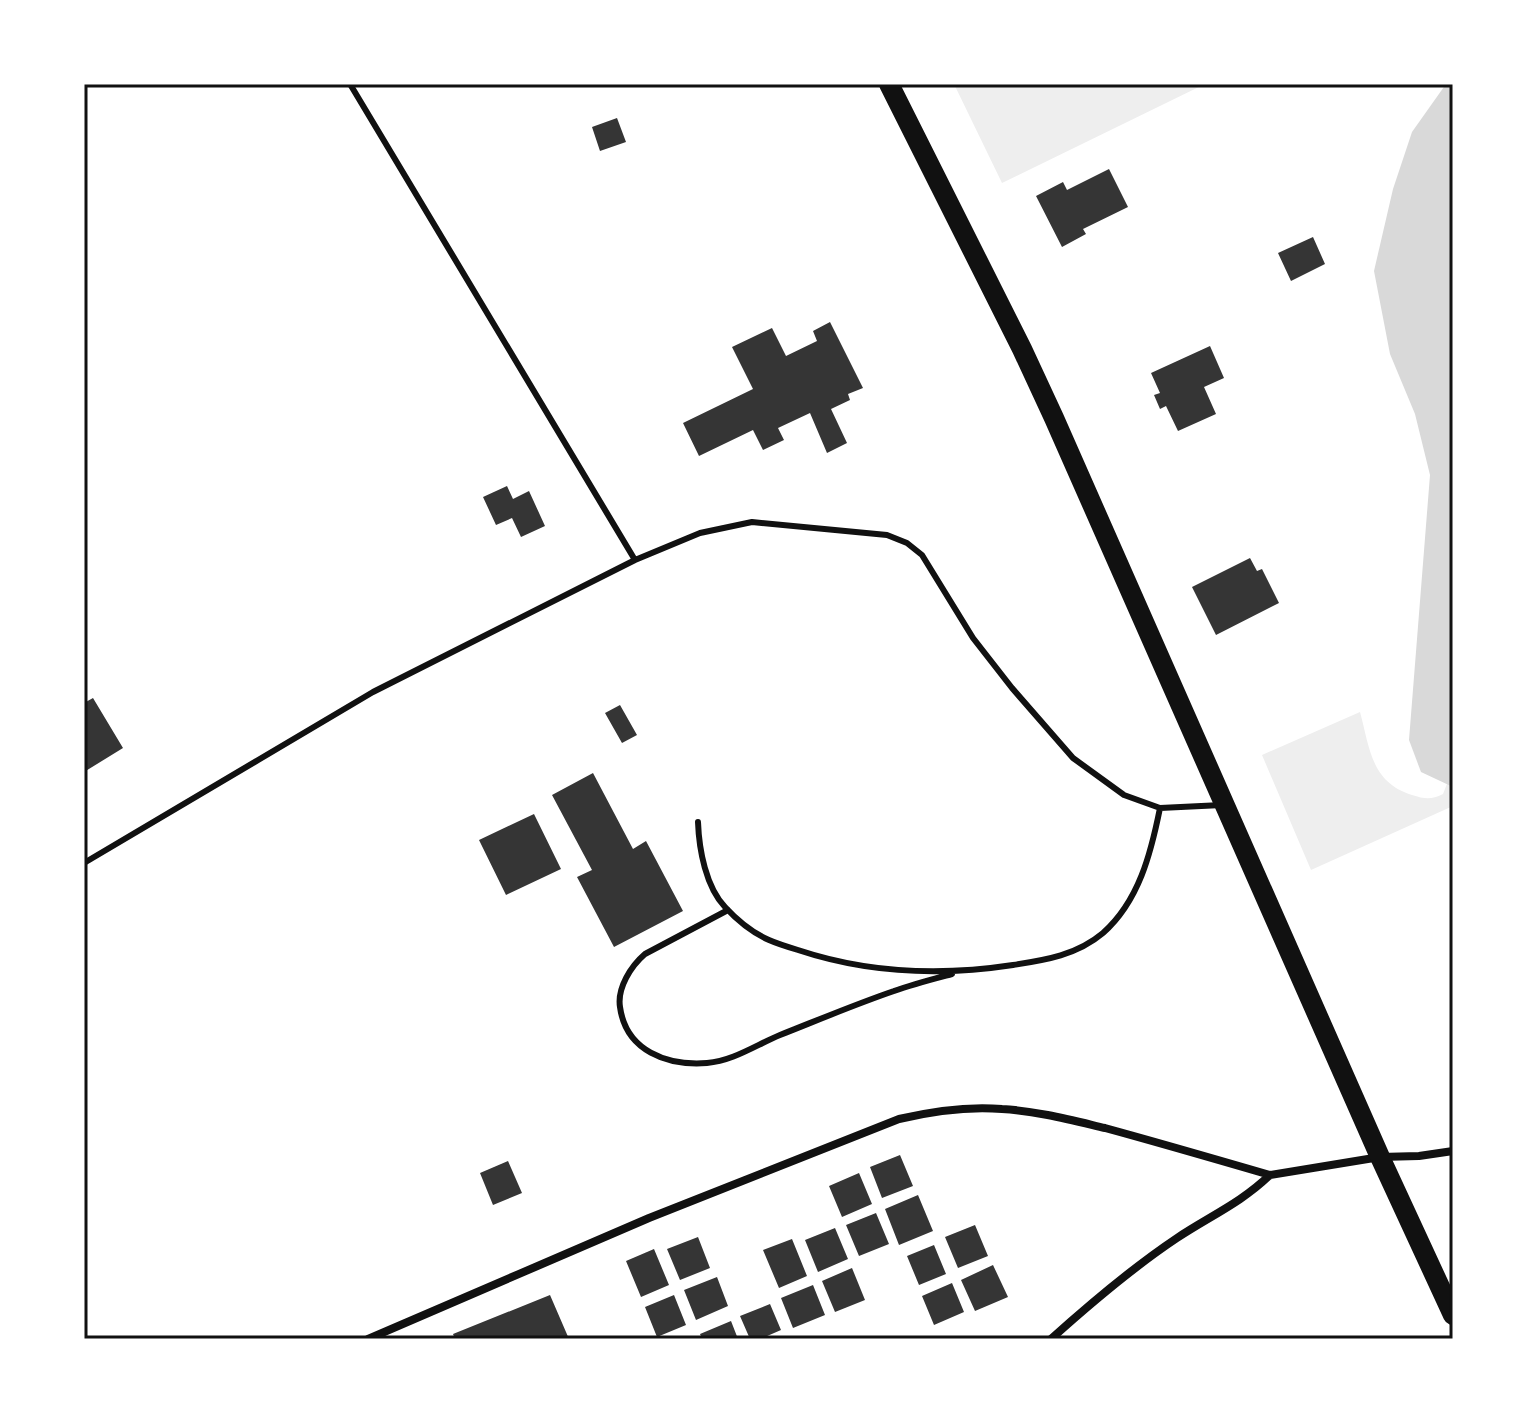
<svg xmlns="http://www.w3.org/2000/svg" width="1537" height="1423" font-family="'Noto Sans',sans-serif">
	<rect width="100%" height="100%" fill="#fff"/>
	<path fill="#eee" d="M954,84H1205L1002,183Z
		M1360,712C1370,749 1371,782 1412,795C1425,799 1431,800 1443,794L1450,776H1453V806L1311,870L1262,755Z"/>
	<path fill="#d9d9d9" d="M1446,84H1453V787L1421,772L1409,740L1430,475L1415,414L1390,354L1374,271L1393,189L1412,132Z"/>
	<path fill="#353535" d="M617,118L626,142L600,151L592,127Z
		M1109,169L1128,207L1083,229L1086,234L1062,247L1036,196L1063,182L1067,190Z
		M1313,237L1325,264L1291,281L1278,253Z
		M830,322L863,388L848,394L850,400L831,409L847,443L827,453L810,413L778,428L784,440L763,450L753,430L699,456L683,423L753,389L732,347L772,328L786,356L817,341L813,331Z
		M1210,346L1224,378L1204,387L1216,414L1178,431L1166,406L1160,409L1154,395L1160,393L1151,373Z
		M507,486L513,499L529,491L545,526L521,537L512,518L496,525L483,497Z
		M1250,558L1257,571L1262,569L1279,603L1216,635L1192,587Z
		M93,698L123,748L84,772V703Z
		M620,705L637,735L622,743L605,713Z
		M593,773L633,849L646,841L683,911L614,947L577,877L592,870L552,795Z
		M534,814L561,869L506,895L479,840Z
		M900,1155L913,1186L882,1198L870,1167Z
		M508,1161L522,1193L493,1205L480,1173Z
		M859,1173L872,1204L842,1217L829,1186Z
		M918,1195L933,1231L899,1245L885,1209Z
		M876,1213L889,1244L859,1256L846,1225Z
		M975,1225L988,1256L958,1268L945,1237Z
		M835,1228L848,1259L818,1272L805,1240Z
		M698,1237L710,1268L680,1280L667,1249Z
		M792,1239L807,1276L779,1288L763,1250Z
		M934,1245L946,1274L919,1285L907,1256Z
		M654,1249L669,1285L641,1297L626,1261Z
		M993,1265L1008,1297L975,1311L961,1280Z
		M852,1268L865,1300L835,1312L822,1281Z
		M717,1277L728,1306L696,1320L684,1290Z
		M952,1283L964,1312L934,1325L922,1296Z
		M813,1285L825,1315L793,1328L781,1298Z
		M550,1295L569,1339H455L453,1334Z
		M674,1295L686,1325L657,1337L645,1307Z
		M770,1304L781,1330L760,1339H750L740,1316Z
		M731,1321L738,1339H702L700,1334Z"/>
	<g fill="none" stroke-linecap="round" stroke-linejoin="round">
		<path stroke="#111" stroke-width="6" d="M635,560L700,533L752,522L887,535L907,543L922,555L973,638L1012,688L1073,758L1124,795L1160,808L1222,805
			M698,822C699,850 706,887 725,907C737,920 753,933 769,940C778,944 788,947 798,950C867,973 941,976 1013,965C1046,960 1077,955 1103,933C1139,901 1151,853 1160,808
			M84,863L373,692L635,560L350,84
			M728,910L645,954C631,966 617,988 620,1007C626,1051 667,1066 707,1063C733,1061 756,1045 780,1035C818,1020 856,1004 894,991C913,984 933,979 952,974"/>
		<path stroke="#111" stroke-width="8" d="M1270,1175L1380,1157L1419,1156L1453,1151
			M368,1339L649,1218L899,1119C933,1111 967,1106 1002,1109C1037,1111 1071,1120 1105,1128C1160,1143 1215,1159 1270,1175C1241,1203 1210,1216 1177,1238C1132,1268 1091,1303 1051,1339"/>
		<path stroke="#111" stroke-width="20" d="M889,84L1022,349L1054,418L1380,1157L1453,1315"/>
	</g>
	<rect width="1537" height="1423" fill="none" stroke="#ffffff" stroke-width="172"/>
	<rect x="86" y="86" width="1365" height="1251" fill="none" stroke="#111" stroke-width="3"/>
</svg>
